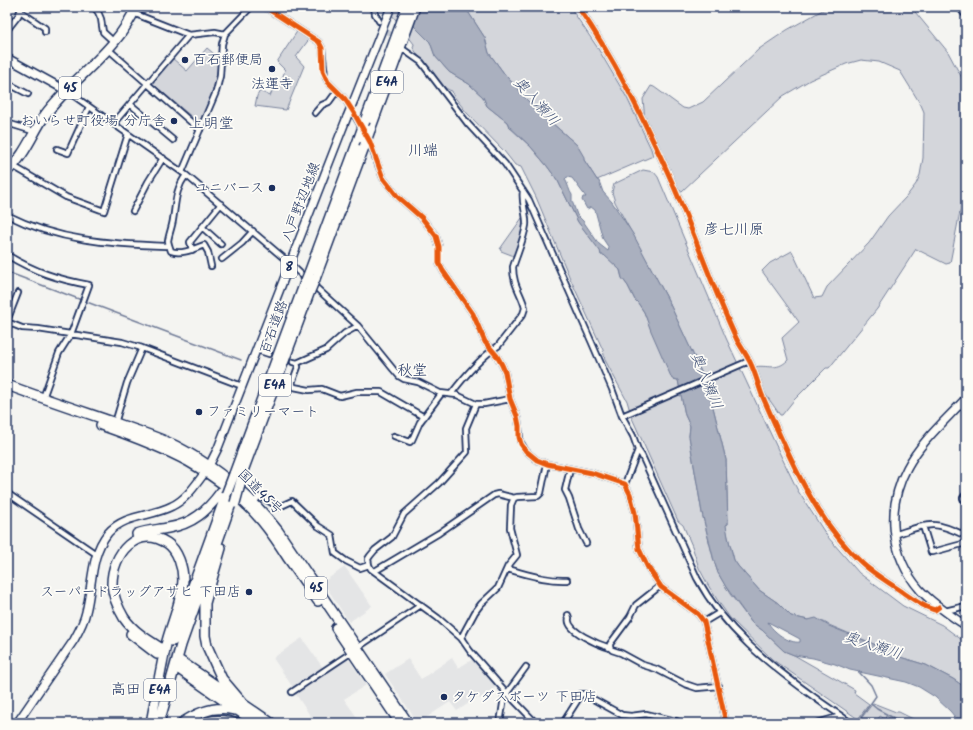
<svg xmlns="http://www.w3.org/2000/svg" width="973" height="730" font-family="Kalam,'Klee One',sans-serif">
	<rect width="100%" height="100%" fill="#f4f4f1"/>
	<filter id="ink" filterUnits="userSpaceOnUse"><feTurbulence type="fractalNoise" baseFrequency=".025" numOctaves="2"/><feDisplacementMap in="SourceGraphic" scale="8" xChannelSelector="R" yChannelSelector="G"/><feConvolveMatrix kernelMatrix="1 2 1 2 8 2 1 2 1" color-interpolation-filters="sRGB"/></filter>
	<g filter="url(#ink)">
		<path fill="#e4e5e6" d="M345,567L372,606L349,622L323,582Z
			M302,638L326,672L346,659L350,661L366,685L344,699L361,723H315L295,693L296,692L273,658Z
			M452,658L458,668L475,658L497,686L480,699L478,697L457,711L450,702L418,723L385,674L408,659L421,679Z"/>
		<path fill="#d4d6db" stroke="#78829c" d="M383,7H400L414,26L430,42L435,56L449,72L469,84L483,97L487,106L507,122L509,127L531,147L547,166L558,181L578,222L601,251V255H604L609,259L620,270L622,278L628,286L635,300L638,303L644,312L648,322L674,379L678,380L685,415L690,426L689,436L702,513L714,561L718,573L730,594L752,623L762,630L784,651L794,655L855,690L854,693L869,704L858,719L773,660L730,618L718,601L708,585L699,568L692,546L683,525L678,521L632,418L627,401L605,360L603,350L569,276L536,197L521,167L515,165L504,151L467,113L453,95L452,91C437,87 422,60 413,48L414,44L386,7Z
			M465,7H570L597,47L627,98L651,149L653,156L597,180L584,160L577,145L535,108L521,94L520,91L506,76L489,53L485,38Z
			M828,7H911L948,52L963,80L966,96V165L963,196L950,263L946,264L916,249L877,309L829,368H826L794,400L782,415H780L762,389L754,367C767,364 776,372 788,360L782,338L799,322L762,271L770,263L792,251L814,298L822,297L827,287L869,243L888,216L906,197L916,184L920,175L923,158L924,112L921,105L900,71L879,62L861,60L846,64L810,80L783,96L682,191L677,190L645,120L643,99L651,86L654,87L683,108L688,109L703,102L759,49L787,30Z
			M298,30L310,38L296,57L304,66L286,110L255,106L257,96L260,91L270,96L273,89L278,90L285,70L277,62Z
			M207,48L219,58C217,83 210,101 200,124L153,84L152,82L172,58L187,71Z
			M643,170L654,172L658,177L726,338L780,454L798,491L827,536L859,573L903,606L942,625L966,643V688L953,679L926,665L887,653L876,645L829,625L824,622L808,620L791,616L778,603L759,590L738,566L734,560L728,537L725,525L728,524L726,460L710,395L707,390L706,383L667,298L615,202L612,192L614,184Z
			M522,218L524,228L514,256L501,251L500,249Z
			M873,703L896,712H899L921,723H900L886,716L885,719L880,716L876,723H863L860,720Z"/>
		<path fill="#aab0bf" stroke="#717c98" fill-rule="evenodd" d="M400,7H465L485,38L489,53L506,76L520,91L521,94L535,108L577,145L584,157V160L597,180L599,181L603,192L612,202L633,234L667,298L694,356L706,383L707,390L710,395L726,460L728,524L726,525L728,537L734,560L738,566L759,590L778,603L791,616L808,620L816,618L829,626L876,645L887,653L926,665L953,679L966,688V723H960L950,711L935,697L919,687L906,682L850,670L835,664L813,658L794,655L784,651L762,630L752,623L726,587L718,573L714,561L702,513L689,436L690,426L685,415L678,380L672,379L651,331L644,312L638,303L635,300L628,286L622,278L620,270L604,255H601L600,251L578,222L558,181L547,166L531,147L509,126L507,122L487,106L483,97L469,84L449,72L435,56L430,42L414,26ZM567,177L572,178L586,197H583L582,200L587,209L591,207L595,210L603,239L609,248L608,251L599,244L583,221L577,215L572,201V195C569,191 568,184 565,179ZM768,622L800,639V642C789,644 772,631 768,622Z"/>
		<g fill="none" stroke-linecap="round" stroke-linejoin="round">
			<path stroke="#717c98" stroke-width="1.5" d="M7,272L241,360
				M871,704L877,709L903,723
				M857,723L876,696L871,685L858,671"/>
			<path stroke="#c9cdd4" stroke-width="4.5" stroke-dasharray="4.5 2" stroke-linecap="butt" d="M379,21L395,40"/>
			<path stroke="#c9cdd4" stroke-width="9" stroke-dasharray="9 4.5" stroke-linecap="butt" d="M159,647L180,661
				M157,654L179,669"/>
			<defs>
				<path id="street" d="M94,7L98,12L101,19L103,32L114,42
					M265,7L319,42L322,48L325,76L328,82L345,99L362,128
					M374,7L375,14L379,21
					M578,7C614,58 641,114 667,171C692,226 711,285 737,340C741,347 746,354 750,362C755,372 758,384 762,395C788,454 814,520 863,564C874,574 888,582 901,591C911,598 923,607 935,610L939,607
					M20,11L42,26L45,28V32
					M133,13L189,35L215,32L225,34
					M7,30L18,16L22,7
					M108,49L200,130
					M404,50L421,62L468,124L505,164L529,200L592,343L612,389L622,416L633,436L638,450L642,456L697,578C725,630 767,663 814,697C826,706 839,714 851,723
					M7,83L28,94
					M67,91L186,175L286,260L306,279
					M130,104L173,140
					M315,113L322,105L329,102L337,91
					M7,123L36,132
					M113,124L189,35
					M368,138L383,178L398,197L422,218L436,236L439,247V263L443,271L473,314L485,342L497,356L502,365L505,372L510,399L517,416L519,426L520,441L526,451L537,460L547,464L592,473L625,484L630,494L635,513L639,549L647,566L661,587L698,614L704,622L726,723
					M57,149L68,153L89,107
					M13,166L66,197L104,211L128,134
					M182,172L216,92L220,76L222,44L225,34L251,7
					M133,211L148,182L163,158
					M7,215C58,241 110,244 166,246L169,245L168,241C169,234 172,227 173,220C176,202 175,190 186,175
					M202,227L221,244
					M169,245L171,251C181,255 194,249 204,245L208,252L211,266
					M192,250L190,242L221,204
					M7,255C35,272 57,279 89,285L71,334L59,353L43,398
					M222,259L242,243L253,231
					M312,284L358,326L393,369L399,376L404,379L418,382L440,393L457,395L476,404H484L510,399
					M7,321L18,293
					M7,322L22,328L38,329L122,342L142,348L242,386
					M257,350L269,354
					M293,362L297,363L326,350L345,333L358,326
					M297,363L298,367L292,383L294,387L309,390L322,389L340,396L357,392H381L424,417
					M451,394C464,377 480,358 498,346L523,314L525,308C521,292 513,286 513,267C517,254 524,239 526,225C527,214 521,203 523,191
					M476,404L466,428L467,452L439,483L404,514L392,537L375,550L370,556L368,559L369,565L371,569L438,618L461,638L470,651L505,691L536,723
					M622,416L749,361
					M115,423L127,383L142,348
					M394,436L410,442L412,440L420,422L441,394
					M570,469L565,490L569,498L579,529L586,543
					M625,484L638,450
					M7,493L96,554
					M966,494L963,498L966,502
					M254,502L259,497H262L279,507L292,501L318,526L332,535L335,553L346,561L360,568L369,565
					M923,526L931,552H933L966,543
					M894,535C928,524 932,519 966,536
					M507,569C527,574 546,581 567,580
					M375,571L439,533L494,495L498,494L514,498
					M660,586L636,605L630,617L610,644V648L612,650L621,653L643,665L656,669L685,684L697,688L719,686
					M945,611L966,606
					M568,615L569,618C565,631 600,645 610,648
					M704,622L719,613
					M461,638L475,612L481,604L498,588L508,566L517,555L510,528L511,505L514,498L517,497L538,496L541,493L547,464
					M357,648L421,605
					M292,692L352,652
					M507,693L526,667
					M200,723C213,715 228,718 241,723
					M500,723L505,691
					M563,723L579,698L581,694H584L622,715L631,716L646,714L676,721L681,723
					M817,723L841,716"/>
				<path id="secondary" d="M960,7L966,14
					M7,58L67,91
					M966,398C946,420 921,441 907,468C886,507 890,556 920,590C933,604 950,615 966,626
					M17,723L74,640C79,631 84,622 86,612C93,585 90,555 108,533C125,514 151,517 172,506C187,499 196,484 206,471"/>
				<path id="primary" d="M354,100L391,7
					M207,470L218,448L347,117"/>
				<path id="highway" d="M365,121L407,7
					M370,130L415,7
					M7,171C25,156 32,134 45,115C73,77 117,52 136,7
					M309,273L359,138
					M315,279L364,147
					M7,385C42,398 78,410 113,422C134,430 156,436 176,446C216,467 250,495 278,531L408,723
					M101,425C164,447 217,468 262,521C271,532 280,545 288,558C298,572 308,586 318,601
					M234,474L304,285
					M240,479L310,291
					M137,534C147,530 158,530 168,528C193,524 207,511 221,492
					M221,548L205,603V636L207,646L222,679L244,705
					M336,628L400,723
					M131,634L157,654
					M173,641L226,495
					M180,661L271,723
					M179,669L256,723
					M151,723C156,697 160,671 166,645C171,624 182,602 183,580C183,568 178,550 167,543C137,524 112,554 112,584C113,595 118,608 124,618C133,631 146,639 159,647
					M159,723L181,645L232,501
					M182,723C198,712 215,705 234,710"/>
			</defs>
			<use href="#street" stroke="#1b2f5e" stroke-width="8"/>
			<use href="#secondary" stroke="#1b2f5e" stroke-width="10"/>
			<use href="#primary" stroke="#1b2f5e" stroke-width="10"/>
			<use href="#highway" stroke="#1b2f5e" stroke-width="12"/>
			<use href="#street" stroke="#fdfcf7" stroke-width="4.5"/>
			<use href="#secondary" stroke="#fdfcf7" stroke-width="7"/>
			<use href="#primary" stroke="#fdfcf7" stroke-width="7"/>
			<use href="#highway" stroke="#fdfcf7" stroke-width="9"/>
			<defs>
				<path id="primary-bridge" d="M347,117L354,100"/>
				<path id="highway-bridge" d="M359,138L365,121
					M364,147L370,130
					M304,285L309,273
					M310,291L315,279
					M226,495L234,474
					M235,503L241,481"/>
			</defs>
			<use href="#primary-bridge" stroke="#1b2f5e" stroke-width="10" stroke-linecap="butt"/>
			<use href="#highway-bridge" stroke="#1b2f5e" stroke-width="12" stroke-linecap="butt"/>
			<use href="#primary-bridge" stroke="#fdfcf7" stroke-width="7"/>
			<use href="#highway-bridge" stroke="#fdfcf7" stroke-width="9"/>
			<defs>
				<path id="cycleway" d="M265,7L319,42L322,48L323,71L328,82L345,99L354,113L370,142L383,178L398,197L422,218L436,236L439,247V263L443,271L473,314L485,342L497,356L502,365L505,372L510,399L517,416L519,426V437L521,444L526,451L537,460L547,464L592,473L625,484L630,494L635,513L639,549L647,566L661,587L698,614L704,622L726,723
					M578,7C614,58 641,114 667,171C692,226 711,285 737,340C741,347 746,354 750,362C755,372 758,384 762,395C788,454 814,520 863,564C874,574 888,582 901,591C911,598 923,607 935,610L939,607"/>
			</defs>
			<use href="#cycleway" stroke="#fdfcf7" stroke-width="8"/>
			<use href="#cycleway" stroke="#e8590c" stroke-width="5"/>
		</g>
	</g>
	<g fill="#1b2f5e" stroke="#fdfcf7" stroke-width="1.5">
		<circle cx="185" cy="60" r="4"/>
		<circle cx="272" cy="69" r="4"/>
		<circle cx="174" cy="121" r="4"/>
		<circle cx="272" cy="188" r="4"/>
		<circle cx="199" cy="412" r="4"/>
		<circle cx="249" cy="592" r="4"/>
		<circle cx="444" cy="697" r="4"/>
	</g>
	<g text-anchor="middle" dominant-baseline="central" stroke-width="3.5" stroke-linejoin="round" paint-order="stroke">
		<g fill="#fdfcf7" stroke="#5f6c8c" stroke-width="1">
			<rect x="371" y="71" width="32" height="22" rx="3"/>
			<rect x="59" y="77" width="22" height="22" rx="3"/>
			<rect x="281" y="256" width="16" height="22" rx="3"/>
			<rect x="259" y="374" width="32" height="22" rx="3"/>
			<rect x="305" y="577" width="22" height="22" rx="3"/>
			<rect x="144" y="679" width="32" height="22" rx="3"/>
		</g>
		<g font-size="13" font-weight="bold" fill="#1b2f5e">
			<text x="387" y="82">E4A</text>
			<text x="70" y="88">45</text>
			<text x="289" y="267">8</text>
			<text x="275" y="385">E4A</text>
			<text x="316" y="588">45</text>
			<text x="160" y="690">E4A</text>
		</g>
		<g font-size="14" fill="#1b2f5e" stroke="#fdfcf7" text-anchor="start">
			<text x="193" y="60">百石郵便局</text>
			<text x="272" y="84" text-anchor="middle">法運寺</text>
			<text x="166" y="121" text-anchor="end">おいらせ町役場 分庁舎</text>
			<text x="264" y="188" text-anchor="end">ユニバース</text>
			<text x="207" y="412">ファミリーマート</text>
			<text x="241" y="592" text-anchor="end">スーパードラッグアサヒ 下田店</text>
			<text x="452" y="697">タケダスポーツ 下田店</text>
		</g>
		<g font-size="14" fill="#1b2f5e" stroke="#fdfcf7">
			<text transform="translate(301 202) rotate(-69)">八戸野辺地線</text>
			<text transform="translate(274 327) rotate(-70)">百石道路</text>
			<text transform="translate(260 492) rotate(45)">国道45号</text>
		</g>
		<g font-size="15" font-style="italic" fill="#46567b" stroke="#fdfcf7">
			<text transform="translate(536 102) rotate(48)">奥入瀬川</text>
			<text transform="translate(706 381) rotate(68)">奥入瀬川</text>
			<text transform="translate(873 646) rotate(18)">奥入瀬川</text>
		</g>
		<g font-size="15" fill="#1b2f5e" stroke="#fdfcf7">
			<text x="211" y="124">上明堂</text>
			<text x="423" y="151">川端</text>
			<text x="734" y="230">彦七川原</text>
			<text x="412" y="371">秋堂</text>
			<text x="126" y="690">高田</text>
		</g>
	</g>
	<rect width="973" height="730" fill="none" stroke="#fdfcf7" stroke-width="24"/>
	<rect x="12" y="12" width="949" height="706" fill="none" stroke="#1b2f5e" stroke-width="1.5" filter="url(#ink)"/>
</svg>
